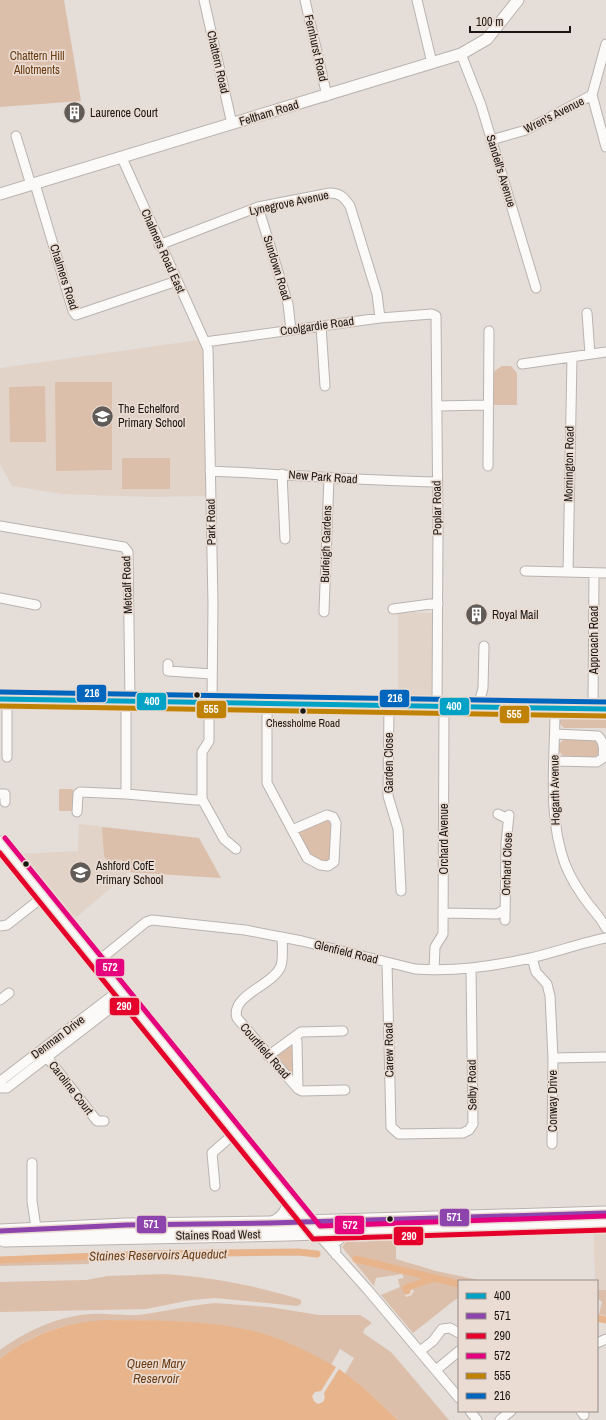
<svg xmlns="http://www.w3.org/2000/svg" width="606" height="1420" font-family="'Archivo Narrow',sans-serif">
	<rect width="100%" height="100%" fill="#e4ddd8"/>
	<path fill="#e2d3c9" d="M199,340L204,350L206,496L152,497L63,494L12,486L0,464V368Z
		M398,612L432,613V699H398Z
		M79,824L199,838L221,878L127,872V874L73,920L19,854L78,851Z
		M594,1234H606V1290H597V1281H595Z"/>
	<path fill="#dcbfaa" d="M0,0H64L81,101L0,107Z
		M502,366H511L517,373V405H492L493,372Z
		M55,382H112V470L56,471Z
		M45,386L46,442H10L9,387Z
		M122,458H170V489H122Z
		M564,715H606V728H564L559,723L560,717Z
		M564,739L595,740L599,745V754L595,757L563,756L559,751V744Z
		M59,789H73V811H59Z
		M324,819L331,822L333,826L332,857C318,872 297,843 298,830Z
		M102,827L199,838L221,878L127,872L124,862L120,859L111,865L104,856Z
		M290,1043L292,1045L293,1073L289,1075L276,1060L275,1054Z
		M396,1240V1259L436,1271L483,1281H459L358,1257L356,1261L426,1277L403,1286L406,1297L412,1295V1293L414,1292L413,1289L437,1280L459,1286V1299H456L413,1333L381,1295L400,1287L398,1279L404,1278L402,1274L376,1278L374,1286L342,1247L346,1242Z
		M89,1259V1264L0,1266V1262L3,1261Z
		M165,1274C210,1277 253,1285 296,1298L301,1300V1304L297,1306L215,1298L191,1300L146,1309L0,1312V1282L86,1280L108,1276Z
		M597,1290H606V1316L599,1314L602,1302L597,1298Z
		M215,1303L269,1307L319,1315H360L371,1322V1324L365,1328L363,1333L391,1352L449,1420H398L364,1388L345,1374L354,1358L340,1349L331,1365C270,1329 219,1322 150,1321C89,1320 50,1320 0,1359V1350C26,1331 60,1315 93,1314C110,1313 128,1317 145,1314C168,1311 191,1305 215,1303Z"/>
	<path fill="#e7b48c" d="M104,1320C158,1321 212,1319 264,1334C290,1342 313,1354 336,1367L321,1391L315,1392L312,1396L314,1401L318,1404L323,1402L325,1398L324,1393L339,1369L364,1388L398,1420H0V1359C32,1334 64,1323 104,1320Z"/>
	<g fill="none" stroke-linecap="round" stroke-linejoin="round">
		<path stroke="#e7b48c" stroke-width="7" d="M356,1259L459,1284
			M0,1260L149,1254L298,1252L317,1254
			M407,1291L406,1288L434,1278
			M597,1318L606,1320"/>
		<defs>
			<path id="minor" d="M204,0L232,124
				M305,0L327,96
				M417,0L432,63
				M606,44L592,95L606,147
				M461,54L481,105L536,288
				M16,136L31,185
				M491,140L526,130L592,95
				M122,158L208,349L213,604L212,703
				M35,184L73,311L76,315L177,281
				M258,207L288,304L291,330
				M159,245L258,207L330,193C340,193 344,197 350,206L377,294L380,318
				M587,313L590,354
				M321,326L325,386
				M205,342L380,318L432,314L436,316L438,530L437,707
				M522,364L606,352
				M437,406L488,405
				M488,466L489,331
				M210,471C285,474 361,481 437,482
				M282,474L285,539
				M0,526L124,547L128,552L130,701
				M525,571L606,573
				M568,572L572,357
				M0,598L36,605
				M393,609L438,603
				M324,612L329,477
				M168,664V671L212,674
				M0,699L546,708C562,711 588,708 606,709
				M7,699V757
				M126,702V794
				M209,703V741L202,752V799L224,839L236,849
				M267,704V783L307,858L320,865L328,866L334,862L336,823L333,817L327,815L292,830
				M389,706L388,796L398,829L401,891
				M478,707L483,688L484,646
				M593,708L594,573
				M555,710C555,761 547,815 565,864C571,879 580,893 590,906C596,913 602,920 606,928
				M554,761L597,762L603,758C604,749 604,742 598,736L555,734
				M0,794H5V802
				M77,812L78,794L80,792L126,794L196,800L202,799
				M498,814L508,819
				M443,913L497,914L505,909
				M505,920L506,843L509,815
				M0,926L7,925L44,896
				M282,937C282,946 284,961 280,968C271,986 230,996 237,1018L298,1089L302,1091L345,1090
				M532,958L536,972L547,984L550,996L553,1058L552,1144
				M97,962L146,922L152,920L245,930L302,941L415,969C455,972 493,966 531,958C556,952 581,943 606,938
				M387,963L391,1127L399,1134L463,1133L469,1130L473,1124L471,968
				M434,970L435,947L443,934L444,707
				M0,1000L9,993
				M294,1037L297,1041L298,1089
				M43,1052L97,1121H104
				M268,1056L301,1032L343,1031
				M553,1058L606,1057
				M0,1088L2,1080L113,995L117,987
				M0,1088H7L125,997
				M32,1163V1201L36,1228
				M215,1186L212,1153L236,1132
				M317,1233L367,1289L459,1398
				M336,1255L335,1243L347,1233
				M597,1343L606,1339
				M420,1351L433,1341L442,1329L450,1328L459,1333
				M436,1370L459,1351
				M470,1411L477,1420
				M581,1411L584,1415
				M500,1420L511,1411"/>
			<path id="major" d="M0,194L461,54L487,39L518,0
				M0,842L247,1146L287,1199L311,1227
				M270,1223C280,1219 289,1211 287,1199"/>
			<path id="highway" d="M0,1231L126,1225L270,1223L606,1213
				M4,1240L288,1234L606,1223"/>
		</defs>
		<use href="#minor" stroke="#b9b3af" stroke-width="11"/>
		<use href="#major" stroke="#b9b3af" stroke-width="13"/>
		<use href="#highway" stroke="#b9b3af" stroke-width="15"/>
		<use href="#minor" stroke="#fbfaf9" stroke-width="9"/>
		<use href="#major" stroke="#fbfaf9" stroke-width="11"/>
		<use href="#highway" stroke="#fbfaf9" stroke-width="13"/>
		<defs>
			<path id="bus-1" d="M0,699L606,709"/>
			<path id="bus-2" d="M0,1231L126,1225L270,1223L606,1213"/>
			<path id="bus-3" d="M0,853L313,1239L606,1230"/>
			<path id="bus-4" d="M5,838L320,1226L606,1216"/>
			<path id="bus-5" d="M0,706L606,716"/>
			<path id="bus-6" d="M0,692L606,702"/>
		</defs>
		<use href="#bus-1" stroke="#eadcd2" stroke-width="8"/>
		<use href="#bus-2" stroke="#eadcd2" stroke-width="8"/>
		<use href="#bus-3" stroke="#eadcd2" stroke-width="8"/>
		<use href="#bus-4" stroke="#eadcd2" stroke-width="8"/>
		<use href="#bus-5" stroke="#eadcd2" stroke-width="8"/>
		<use href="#bus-6" stroke="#eadcd2" stroke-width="8"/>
		<use href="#bus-1" stroke="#01a2c5" stroke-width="5"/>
		<use href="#bus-2" stroke="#8e44ad" stroke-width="5"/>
		<use href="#bus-3" stroke="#e4002b" stroke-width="5"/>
		<use href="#bus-4" stroke="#e5007d" stroke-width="5"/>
		<use href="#bus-5" stroke="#c08204" stroke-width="5"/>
		<use href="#bus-6" stroke="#0065bd" stroke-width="5"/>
	</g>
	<defs>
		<symbol id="building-disc" viewBox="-11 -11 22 22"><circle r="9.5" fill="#615b57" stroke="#eadcd2"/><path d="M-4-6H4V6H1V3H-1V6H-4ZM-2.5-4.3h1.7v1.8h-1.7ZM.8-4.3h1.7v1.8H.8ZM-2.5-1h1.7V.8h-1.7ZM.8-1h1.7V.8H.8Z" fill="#fff"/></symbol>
		<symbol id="school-disc" viewBox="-11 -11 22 22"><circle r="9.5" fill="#615b57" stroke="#eadcd2"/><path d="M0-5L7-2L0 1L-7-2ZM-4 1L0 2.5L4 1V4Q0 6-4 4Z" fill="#fff"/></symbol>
	</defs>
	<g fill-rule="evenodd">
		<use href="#building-disc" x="62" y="100" width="25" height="25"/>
		<use href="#school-disc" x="90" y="404" width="25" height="25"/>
		<use href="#building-disc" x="464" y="602" width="25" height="25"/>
		<use href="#school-disc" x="68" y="860" width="25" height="25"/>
	</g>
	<g fill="#1a1512" stroke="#eadcd2" stroke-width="1.5">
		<circle cx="197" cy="695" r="3.5"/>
		<circle cx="303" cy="711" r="3.5"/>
		<circle cx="26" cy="864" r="3.5"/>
		<circle cx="390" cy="1219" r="3.5"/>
	</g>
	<g text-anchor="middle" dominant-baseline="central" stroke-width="3.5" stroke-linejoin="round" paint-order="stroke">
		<g font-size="11" fill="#1a1512" stroke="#eadcd2">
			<text x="303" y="723">Chessholme Road</text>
		</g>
		<g font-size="12" fill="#1a1512" stroke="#eadcd2">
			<text transform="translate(316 48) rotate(77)">Fernhurst Road</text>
			<text transform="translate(218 62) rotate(77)">Chattern Road</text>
			<text transform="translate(269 113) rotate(-17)">Feltham Road</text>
			<text transform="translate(554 115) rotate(-27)">Wren's Avenue</text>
			<text transform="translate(501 171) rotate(73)">Sandell's Avenue</text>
			<text transform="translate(289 203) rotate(-12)">Lynegrove Avenue</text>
			<text transform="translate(163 251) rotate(66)">Chalmers Road East</text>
			<text transform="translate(277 268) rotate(73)">Sundown Road</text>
			<text transform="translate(64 277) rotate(72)">Chalmers Road</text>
			<text transform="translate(317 326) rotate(-8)">Coolgardie Road</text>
			<text transform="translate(569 464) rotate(-89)">Mornington Road</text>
			<text transform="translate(323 477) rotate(4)">New Park Road</text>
			<text transform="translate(437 508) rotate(-91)">Poplar Road</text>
			<text transform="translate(211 522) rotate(-91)">Park Road</text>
			<text transform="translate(326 544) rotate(-88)">Burleigh Gardens</text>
			<text transform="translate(127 585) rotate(-92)">Metcalf Road</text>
			<text transform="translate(594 640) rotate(-90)">Approach Road</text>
			<text transform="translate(389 763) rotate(-90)">Garden Close</text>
			<text transform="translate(555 790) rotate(-91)">Hogarth Avenue</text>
			<text transform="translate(444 839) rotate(-90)">Orchard Avenue</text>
			<text transform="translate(507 864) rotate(-88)">Orchard Close</text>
			<text transform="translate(346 952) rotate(14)">Glenfield Road</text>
			<text transform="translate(58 1037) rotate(-37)">Denman Drive</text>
			<text transform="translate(389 1050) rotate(-91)">Carew Road</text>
			<text transform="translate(265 1051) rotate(49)">Courtfield Road</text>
			<text transform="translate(472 1085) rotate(-91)">Selby Road</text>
			<text transform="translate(71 1088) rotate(52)">Caroline Court</text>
			<text transform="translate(553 1101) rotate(-90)">Conway Drive</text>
			<text transform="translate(218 1235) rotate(-1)">Staines Road West</text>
		</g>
		<g font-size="12" fill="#673a10" stroke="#eadcd2">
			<text x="37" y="56">Chattern Hill<tspan x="37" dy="14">Allotments</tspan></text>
		</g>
		<g font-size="12" fill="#1a1512" stroke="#eadcd2" text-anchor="start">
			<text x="90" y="113">Laurence Court</text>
			<text x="118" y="409">The Echelford<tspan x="118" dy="14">Primary School</tspan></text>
			<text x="492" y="615">Royal Mail</text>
			<text x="96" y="866">Ashford CofE<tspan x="96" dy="14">Primary School</tspan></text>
		</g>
		<g font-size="13" font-style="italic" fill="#6b3d15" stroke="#eadcd2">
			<text transform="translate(158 1255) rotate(-1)">Staines Reservoirs Aqueduct</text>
			<text x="156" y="1363">Queen Mary<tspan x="156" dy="15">Reservoir</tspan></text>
		</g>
	</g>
	<g stroke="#eadcd2" stroke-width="1.5">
		<rect x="76" y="684" width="31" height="19" rx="4" fill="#0065bd"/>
		<rect x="379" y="689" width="31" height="19" rx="4" fill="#0065bd"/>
		<rect x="136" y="692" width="31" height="19" rx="4" fill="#01a2c5"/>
		<rect x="439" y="697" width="31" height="19" rx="4" fill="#01a2c5"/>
		<rect x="196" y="700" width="31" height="19" rx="4" fill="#c08204"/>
		<rect x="499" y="705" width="31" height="19" rx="4" fill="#c08204"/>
		<rect x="95" y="958" width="30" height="19" rx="4" fill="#e5007d"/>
		<rect x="109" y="997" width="31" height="19" rx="4" fill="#e4002b"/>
		<rect x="439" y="1208" width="31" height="19" rx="4" fill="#8e44ad"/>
		<rect x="136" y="1215" width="31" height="19" rx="4" fill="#8e44ad"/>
		<rect x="334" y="1215" width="31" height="20" rx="4" fill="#e5007d"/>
		<rect x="393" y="1226" width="31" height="20" rx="4" fill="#e4002b"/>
	</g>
	<g font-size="11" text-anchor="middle" font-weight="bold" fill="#fff">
		<text x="92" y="697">216</text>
		<text x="395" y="702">216</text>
		<text x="152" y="705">400</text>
		<text x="454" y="710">400</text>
		<text x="211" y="713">555</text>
		<text x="514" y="718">555</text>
		<text x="110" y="971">572</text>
		<text x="124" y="1010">290</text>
		<text x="454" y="1221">571</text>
		<text x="151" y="1228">571</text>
		<text x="350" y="1229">572</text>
		<text x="409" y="1240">290</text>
	</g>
	<rect x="458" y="1280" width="140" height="132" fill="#eadcd2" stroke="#978c85"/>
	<rect x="466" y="1293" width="20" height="6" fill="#01a2c5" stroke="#978c85"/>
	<text x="494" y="1300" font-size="12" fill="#1a1512">400</text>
	<rect x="466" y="1313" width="20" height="6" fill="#8e44ad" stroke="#978c85"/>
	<text x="494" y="1320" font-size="12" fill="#1a1512">571</text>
	<rect x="466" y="1333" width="20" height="6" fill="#e4002b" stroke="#978c85"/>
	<text x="494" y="1340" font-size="12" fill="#1a1512">290</text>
	<rect x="466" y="1353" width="20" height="6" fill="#e5007d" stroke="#978c85"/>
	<text x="494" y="1360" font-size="12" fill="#1a1512">572</text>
	<rect x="466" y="1373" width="20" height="6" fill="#c08204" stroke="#978c85"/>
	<text x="494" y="1380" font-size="12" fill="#1a1512">555</text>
	<rect x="466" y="1393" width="20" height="6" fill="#0065bd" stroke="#978c85"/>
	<text x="494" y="1400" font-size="12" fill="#1a1512">216</text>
	<path d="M470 26v6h100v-6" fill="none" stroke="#1a1512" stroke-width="2"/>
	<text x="476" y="26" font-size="12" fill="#1a1512" stroke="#eadcd2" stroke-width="3" paint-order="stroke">100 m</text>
</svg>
